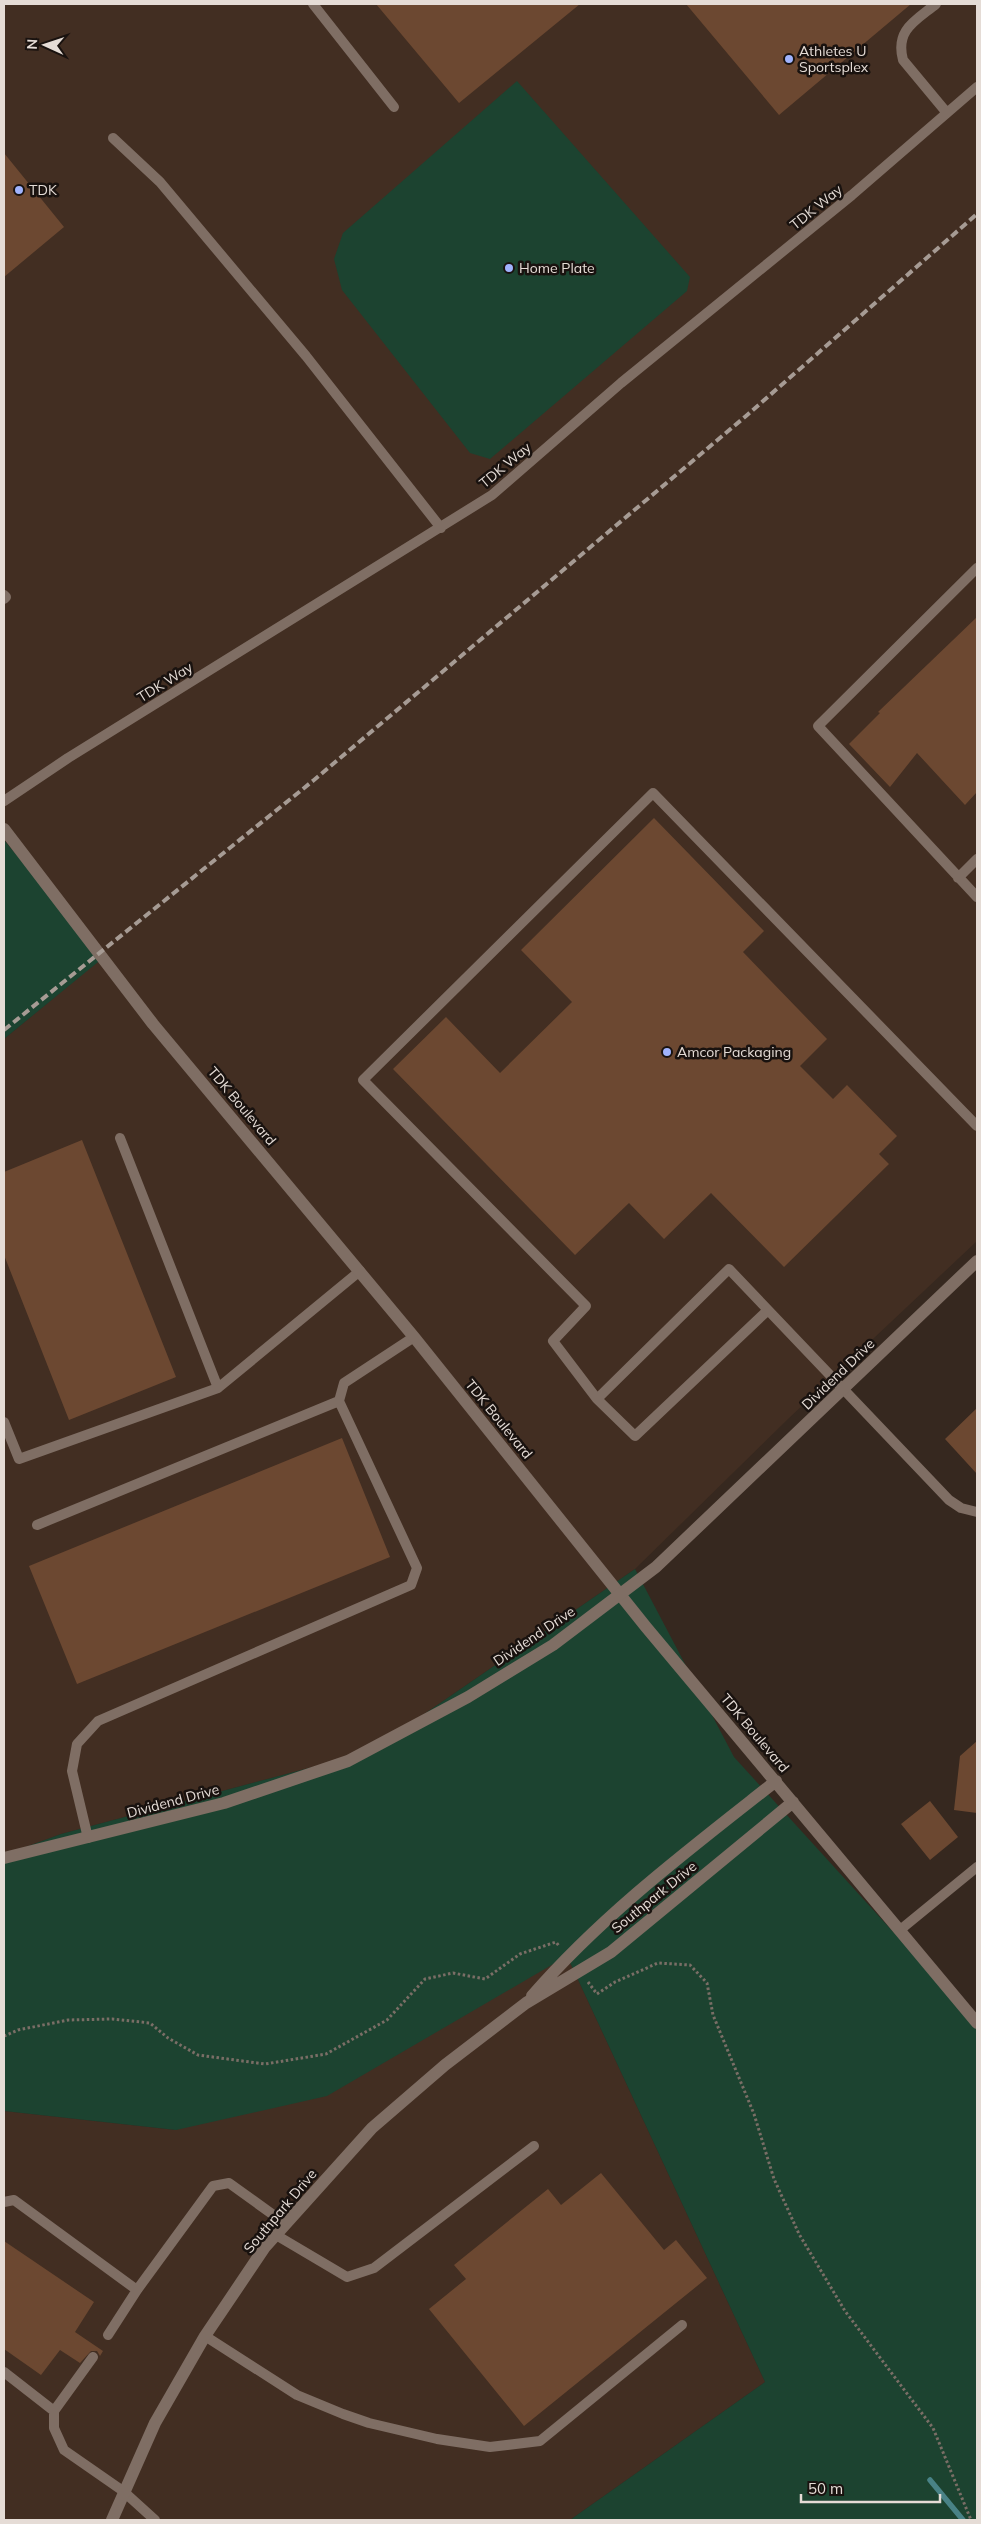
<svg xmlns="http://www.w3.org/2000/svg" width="981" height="2524" font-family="Mulish,sans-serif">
	<rect width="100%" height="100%" fill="#36281f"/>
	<path fill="#422e22" d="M4,4H977V1241L788,1419L635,1569L369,1752L61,1834L4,1855V1039L102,958L4,839Z
		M567,1956L765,2382L570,2520H4V2111L176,2130Z"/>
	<path fill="#1c4330" d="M517,81L690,277L687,291L490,459L470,453L342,290L334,259L343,233Z
		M4,840L103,958L4,1039Z
		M635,1569L734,1757L977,2024V2520H570L765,2382L567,1956L327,2096L176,2130L4,2111V1855L61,1834L369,1752Z"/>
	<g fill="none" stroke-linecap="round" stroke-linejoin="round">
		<path stroke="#498286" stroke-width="5.5" d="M930,2480L963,2520"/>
	</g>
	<path fill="#6c4831" d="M376,4H580L459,103Z
		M686,4H911L779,115Z
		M4,153L64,227L4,277Z
		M977,617V792L965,805L917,753L890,787L849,744L880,713L878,712Z
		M654,818L764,931L743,952L827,1039L800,1066L833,1099L847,1085L897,1136L879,1154L889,1164L784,1267L711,1193L664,1239L629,1203L575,1255L393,1069L446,1017L500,1073L572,1002L521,950Z
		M82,1140L176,1377L69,1420L4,1255V1172Z
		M977,1408V1474L945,1439Z
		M342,1438L390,1557L77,1684L29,1566Z
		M977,1741V1813L954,1810L960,1756Z
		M930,1801L958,1837L930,1860L901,1824Z
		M601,2173L664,2250L676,2240L707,2278L524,2426L429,2309L466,2279L454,2265L548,2189L561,2205Z
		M4,2241L94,2302L75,2332L103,2351L100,2356L97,2351H91L80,2363L60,2350L41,2375L4,2349Z"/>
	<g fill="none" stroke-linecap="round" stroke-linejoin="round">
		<path stroke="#7a6e66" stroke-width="3" stroke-dasharray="2.5 2.5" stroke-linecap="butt" d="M588,1982L597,1994L615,1982L658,1963L690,1965L707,1983L713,2015L754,2114L774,2179L799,2234L845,2311L933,2428L971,2520
			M4,2036L18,2030L68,2020L112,2019L150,2023L168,2038L198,2055L265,2064L326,2054L387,2020L425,1979L453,1973L485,1979L520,1954L556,1942L559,1946"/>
		<path stroke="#7f6e64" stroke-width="10" d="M313,4L394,107
			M936,4C915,21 895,30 903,60L947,113
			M113,138L160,182L306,356L441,528
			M977,568L818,726L977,897
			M4,595L6,597L4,599
			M4,801L68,758L492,495L621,383L852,195L977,87
			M958,878L977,859
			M120,1138L218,1388L360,1271
			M767,1311L635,1436L597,1399L729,1269L949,1500L961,1508L977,1512
			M597,1399L553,1341L586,1306L363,1080L653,793L977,1126
			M4,1422L19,1459L218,1388
			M37,1525L339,1401
			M88,1838L72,1771L77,1744L98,1721L411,1585L417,1568L339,1401L344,1383L414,1337
			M900,1930L977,1867
			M4,2202L14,2200L137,2290
			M276,2235L347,2277L374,2268L534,2146
			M108,2335L137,2290L213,2186L229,2183L286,2224
			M205,2336L297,2395L343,2414L369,2423L437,2439L490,2447L540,2441L682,2325
			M93,2357L54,2411V2428L64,2450L123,2491L155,2520
			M4,2372L54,2411"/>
		<path stroke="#7f6e64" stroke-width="12" d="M4,829L153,1024L414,1337L646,1627L977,2023
			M532,1996C603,1914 691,1848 776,1781
			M112,2520L155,2423L205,2336L265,2247L372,2128L445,2065L526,2003L611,1952L793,1802"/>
		<path stroke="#7f6e64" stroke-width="12" d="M4,1858L224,1803L348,1761L468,1697L553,1645L656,1567L977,1261"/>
		<path stroke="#a69b94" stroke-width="4" stroke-dasharray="8 4" stroke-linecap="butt" d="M4,1030L314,780L746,416L977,214"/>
	</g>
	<g fill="#a0b3fd" stroke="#19120f" stroke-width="2">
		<circle cx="789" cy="59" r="5"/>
		<circle cx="19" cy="190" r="5"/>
		<circle cx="509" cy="268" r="5"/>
		<circle cx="667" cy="1052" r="5"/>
	</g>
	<g text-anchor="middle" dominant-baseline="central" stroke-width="5" stroke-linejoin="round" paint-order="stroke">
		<g font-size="14" fill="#e5dcd6" stroke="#19120f" text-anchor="start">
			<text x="799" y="51">Athletes U<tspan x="799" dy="16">Sportsplex</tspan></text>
			<text x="29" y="190">TDK</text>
			<text x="519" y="268">Home Plate</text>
			<text x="677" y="1052">Amcor Packaging</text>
		</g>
		<g font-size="14" fill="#e5dcd6" stroke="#19120f">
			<text transform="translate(816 207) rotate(-39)">TDK Way</text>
			<text transform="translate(505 465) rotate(-40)">TDK Way</text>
			<text transform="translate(165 682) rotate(-32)">TDK Way</text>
			<text transform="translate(242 1106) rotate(50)">TDK Boulevard</text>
			<text transform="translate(838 1374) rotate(-44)">Dividend Drive</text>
			<text transform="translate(499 1419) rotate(51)">TDK Boulevard</text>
			<text transform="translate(534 1636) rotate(-34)">Dividend Drive</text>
			<text transform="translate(755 1733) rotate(50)">TDK Boulevard</text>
			<text transform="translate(173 1801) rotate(-15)">Dividend Drive</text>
			<text transform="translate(654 1897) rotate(-39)">Southpark Drive</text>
			<text transform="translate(280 2211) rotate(-50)">Southpark Drive</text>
		</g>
	</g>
	<rect width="981" height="2524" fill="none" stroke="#e5dcd6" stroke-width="10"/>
	<g transform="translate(45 45) rotate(273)" stroke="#19120f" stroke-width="4" paint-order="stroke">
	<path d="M0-4L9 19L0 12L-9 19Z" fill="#e5dcd6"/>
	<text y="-8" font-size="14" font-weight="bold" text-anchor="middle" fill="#e5dcd6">N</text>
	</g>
	<path d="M801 2494v8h139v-8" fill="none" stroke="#e5dcd6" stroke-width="2.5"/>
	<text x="808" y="2494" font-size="15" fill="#e5dcd6" stroke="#19120f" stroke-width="4" paint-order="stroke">50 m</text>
</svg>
